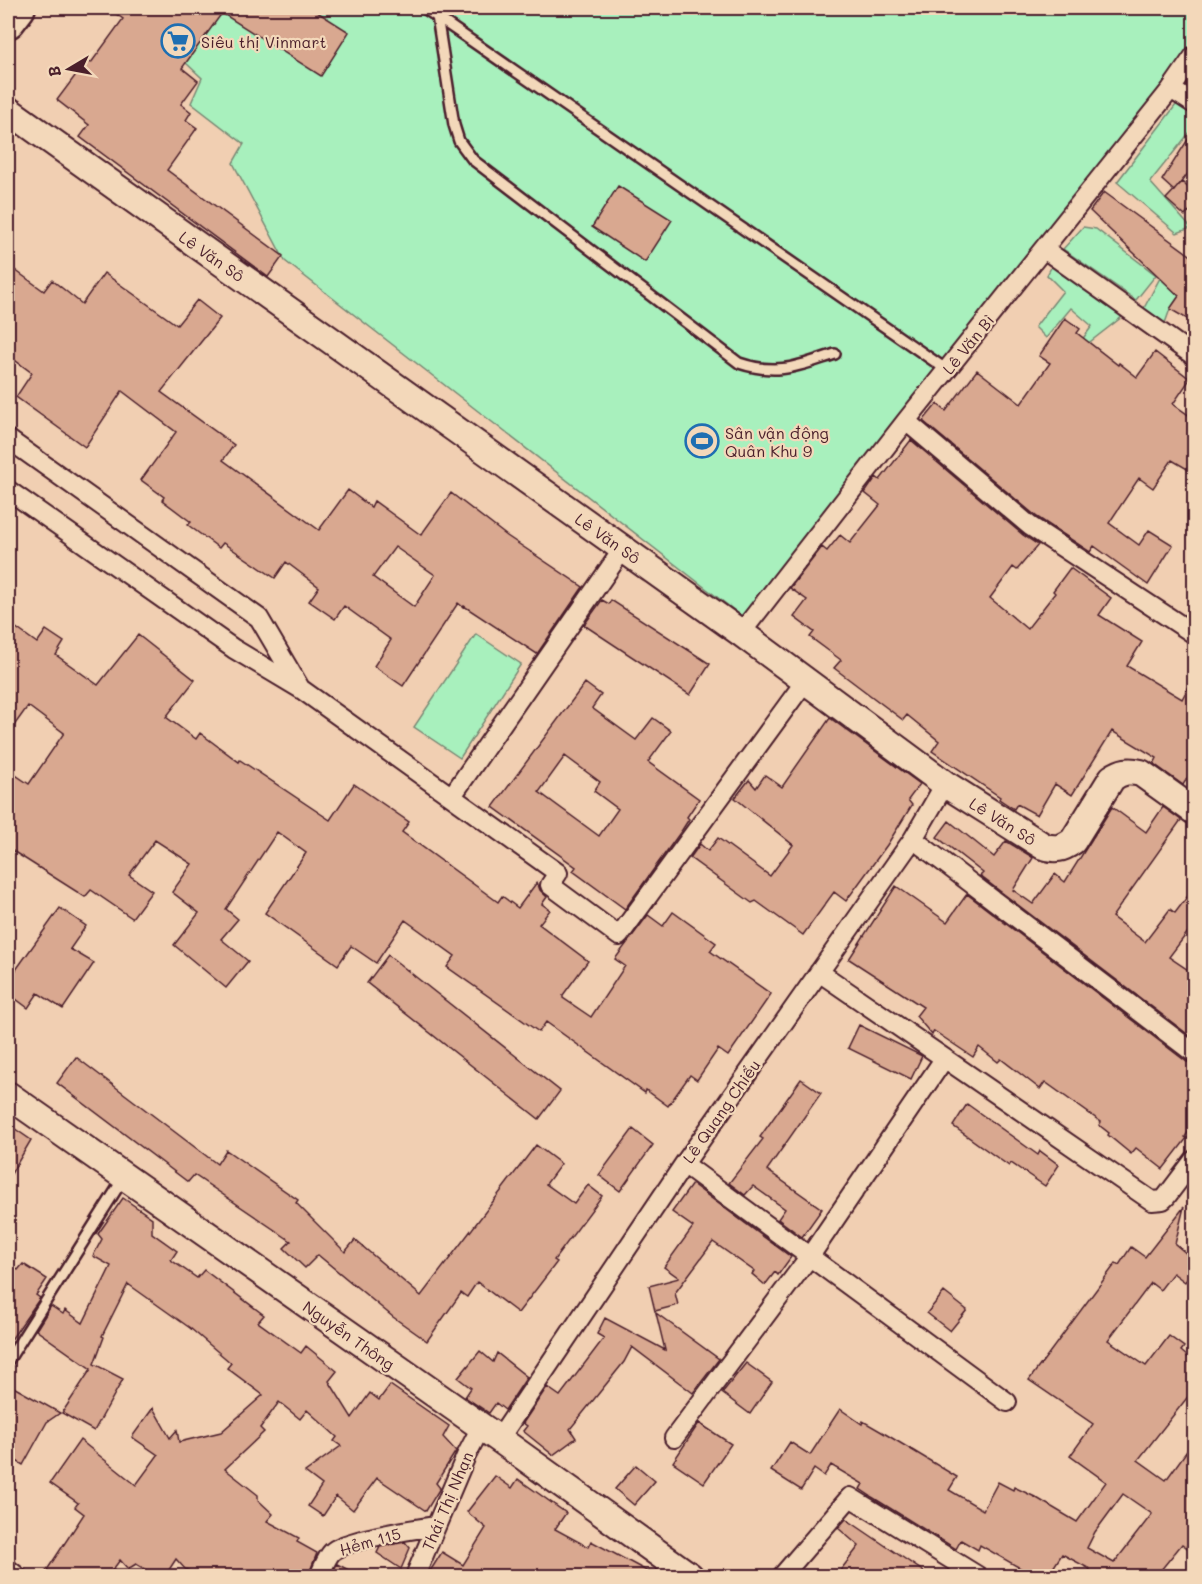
<svg xmlns="http://www.w3.org/2000/svg" width="1202" height="1584" font-family="Mali,sans-serif">
	<rect width="100%" height="100%" fill="#f1cfb2"/>
	<filter id="ink" filterUnits="userSpaceOnUse"><feTurbulence type="fractalNoise" baseFrequency=".0167" numOctaves="2"/><feDisplacementMap in="SourceGraphic" scale="12" xChannelSelector="R" yChannelSelector="G"/><feConvolveMatrix kernelMatrix="1 2 1 2 8 2 1 2 1" color-interpolation-filters="sRGB"/></filter>
	<g filter="url(#ink)">
		<path fill="#a8f0bd" stroke="#798874" stroke-width="1.5" d="M224,8H1194V43L748,621L285,261L233,163L244,144L191,103L202,78L186,63Z
			M1179,101L1194,111V127L1150,182L1191,228L1177,233L1117,182Z
			M1083,227L1096,229L1156,275L1136,300L1063,249Z
			M1053,264L1127,313L1068,359L1092,326L1071,308L1046,338L1035,327L1063,291L1047,275Z
			M1160,278L1179,296L1170,309L1164,326L1143,310Z
			M476,634L521,664L460,758L414,727Z"/>
		<path fill="#d9a890" stroke="#4a1f2b" stroke-width="1.5" fill-rule="evenodd" d="M108,8H311L349,32L321,76L222,13L182,68L198,81L181,104L191,112L186,120L197,128L167,170L283,256L268,277L80,137L89,125L57,100L87,60L91,63L123,19Z
			M1194,130V166L1174,191L1162,180Z
			M1182,182L1194,193V206L1185,216L1166,199Z
			M618,186L672,220L645,262L592,227Z
			M1104,192L1194,258V323L1170,309L1179,296L1090,211Z
			M8,265L44,291L52,280L82,304L104,273L177,325L197,300L220,318L161,392L234,445L223,460L319,530L348,490L371,507L374,501L421,535L451,493L507,536L583,587L537,654L464,606L463,607L458,603L403,686L374,666L391,640L344,606L335,619L309,601L319,587L286,562L275,578L223,543L219,548L188,525L191,522L162,500L164,497L141,480L176,432L122,391L85,447L16,397L32,373L8,355ZM395,547L435,575L414,607L373,577Z
			M1065,318L1080,329L1077,333L1118,365L1119,363L1137,377L1155,352L1190,379L1173,404L1194,419V473L1172,460L1153,488L1139,478L1109,523L1139,545L1149,530L1173,545L1148,585L1094,546L1090,552L1037,517L923,421L937,404L946,411L977,370L1021,404L1050,363L1039,356Z
			M911,440L1023,535L1038,545L1017,570L1013,567L990,598L1027,629L1055,593L1053,591L1070,568L1111,598L1099,615L1142,642L1127,666L1182,699L1194,677V767L1183,785L1154,764L1157,758L1112,731L1072,795L1055,784L1037,815L1017,804L1014,809L999,799L1000,797L932,751L939,741L907,715L903,720L834,668L841,660L810,637L814,632L794,617L807,600L790,588L822,547L827,551L840,535L850,543L880,505L865,493L876,477L880,480Z
			M602,600L609,604L611,600L710,664L690,695L584,625Z
			M8,622L37,643L46,630L64,642L56,655L98,685L138,635L195,680L166,717L196,739L200,733L239,762L240,760L330,820L354,784L409,822L402,832L498,902L502,896L518,908L537,882L540,890L547,897L542,904L550,910L539,924L588,961L563,995V998L591,1017L625,966L615,959L648,915L663,926L673,912L716,943L710,951L771,994L728,1056L718,1049L697,1080L690,1075L668,1106L646,1090L645,1093L546,1022L539,1032L447,967L455,956L405,920L376,963L351,946L338,965L265,913L306,853L277,832L226,909L238,919L221,939L248,961L226,988L174,945L199,913L172,892L192,864L155,840L129,875L152,891L132,918L91,890L85,897L8,848V770L29,784L64,733L28,706L8,734Z
			M585,683L601,695L592,708L636,740L653,718L671,731L648,762L699,799L687,817L689,819L682,830L625,909L573,871L576,867L493,807ZM565,756L600,782L594,791L618,809L599,836L539,792Z
			M830,718L920,784L908,800L912,805L887,845L846,901L834,892L803,935L756,901L752,903L690,858L700,844L708,851L718,838L770,876L793,845L735,798L749,780L756,788L765,775L782,787Z
			M1112,807L1146,832L1163,807L1181,820L1112,917L1145,942L1170,909L1175,913L1194,888V924L1169,957L1194,974V1039L980,876L983,873L937,837L949,821L994,857L1006,841L1029,855L1033,858L1013,890L1033,904L1055,874L1065,882Z
			M896,886L947,922L967,894L1187,1062L1194,1064V1123L1185,1137L1187,1138L1163,1169L1136,1148L1131,1154L1108,1135L1109,1133L1099,1125L1101,1122L1045,1082L1040,1089L1001,1059L998,1062L979,1047L973,1057L934,1031L932,1035L916,1016L923,1007L849,959Z
			M60,908L86,926L70,949L94,963L63,1009L38,993L28,1008L8,993V981Z
			M388,955L560,1091L539,1119L367,983Z
			M859,1025L922,1056L911,1079L848,1048Z
			M76,1057L217,1164L226,1150L298,1200L296,1203L345,1252L355,1240L421,1296L536,1145L561,1164L546,1184L574,1204L588,1185L602,1196L554,1260L557,1262L518,1313L477,1282L467,1297L461,1293L427,1341L393,1317L318,1255L305,1268L284,1248L291,1241L194,1175L188,1182L57,1083Z
			M801,1079L821,1093L767,1170L822,1209L802,1237L778,1219L785,1209L753,1186L745,1195L729,1183L763,1139L760,1137Z
			M967,1104L1038,1155L1040,1151L1059,1165L1045,1186L1011,1163L1009,1166L953,1126Z
			M8,1124L31,1140L8,1179Z
			M633,1129L653,1145L620,1191L599,1175Z
			M692,1184L791,1257L778,1275L775,1272L765,1285L752,1274L754,1271L713,1242L675,1293L678,1305L655,1311L649,1286L679,1278L664,1267L693,1227L672,1212Z
			M123,1198L152,1218V1233L177,1251L171,1260L197,1278L204,1270L264,1315L258,1322L301,1353L306,1346L337,1371L329,1381L352,1418L370,1393L379,1400L390,1385L449,1426L443,1437L456,1451L436,1483L440,1488L426,1511L377,1478L353,1510L336,1496L323,1516L308,1506L322,1485L305,1472L341,1446L334,1441L337,1437L307,1410L300,1419L279,1402L260,1428L264,1432L225,1469L258,1495V1500L273,1514L267,1521L299,1538L297,1542L317,1553L308,1576H200L185,1569L176,1559L165,1576H156L136,1564L128,1569L120,1560L108,1576H43L84,1514L75,1507L78,1503L50,1483L80,1440L136,1485L158,1455L132,1437L153,1408L170,1438L177,1430L179,1442L221,1432L263,1395L227,1368L231,1363L190,1328L128,1284L102,1336L104,1337L94,1364L123,1379L94,1431L62,1413L91,1369L36,1330L51,1306L63,1314L65,1310L83,1323L111,1266L93,1256L102,1239L98,1234Z
			M1184,1207L1175,1244L1194,1260V1270L1185,1282L1173,1273L1160,1290L1151,1283L1108,1340L1146,1366L1169,1336L1184,1347L1181,1351L1194,1362V1389L1138,1460L1166,1480L1194,1441V1553L1182,1544L1156,1576H1086L1090,1569L1062,1554L1048,1576H1034L980,1545L978,1550L961,1540L956,1549L872,1497L860,1489L863,1484L831,1465L824,1476L814,1469L801,1490L771,1471L790,1442L810,1455L840,1409L862,1424L863,1421L887,1435L957,1477L949,1490L983,1510L998,1482L1013,1490L1014,1487L1035,1497L1077,1522L1106,1482L1070,1456L1093,1424L1029,1380L1116,1263L1119,1265L1131,1247L1145,1257ZM1123,1494L1152,1514L1114,1563L1087,1548L1095,1532Z
			M23,1264L47,1279L36,1295L40,1298L8,1344V1280L15,1268L18,1270Z
			M944,1292L967,1310L950,1331L927,1313Z
			M656,1313L719,1359L693,1393L632,1347L624,1362L570,1429L576,1438L553,1455L523,1431L527,1426L523,1423L547,1387L560,1396L604,1338L597,1334L605,1318L665,1350Z
			M480,1351L493,1362L497,1353L527,1377L505,1410L496,1403L489,1413L465,1397L471,1388L458,1378Z
			M746,1363L772,1382L750,1414L722,1393Z
			M8,1384L60,1413L47,1422L23,1465L8,1456Z
			M699,1423L731,1444L704,1483L673,1462Z
			M636,1465L655,1481L634,1505L615,1489Z
			M495,1476L512,1488L518,1479L566,1513L555,1529L588,1547L591,1541L656,1576H427L442,1552L463,1565L486,1528L467,1512Z
			M846,1519L930,1576H836L859,1546L838,1528Z
			M405,1542L410,1548L401,1569L377,1553L380,1547Z
			M337,1564L360,1576H331Z"/>
		<g fill="none" stroke-linecap="round" stroke-linejoin="round">
			<defs>
				<path id="lane" d="M424,8L947,370
					M437,16L454,125L459,141L473,160L739,363C778,376 798,366 835,354
					M8,1361L123,1179"/>
				<path id="street" d="M1171,89L1194,104
					M1044,249L1194,356
					M906,421L1030,526L1194,634
					M8,439L259,618L299,686
					M8,490L234,649L301,689L558,873L550,885L619,936L806,680
					M741,633L906,421L1171,89L1194,56
					M452,796L623,549
					M913,839L1194,1053
					M819,972L1152,1201L1163,1200L1166,1197L1194,1160
					M684,1164L1007,1402
					M674,1438L810,1256L944,1059
					M499,1439L684,1164L913,839L945,784
					M8,1569L17,1576
					M319,1576C323,1569 326,1558 332,1552C346,1539 415,1529 436,1526
					M415,1576L466,1456L481,1427
					M782,1576L850,1497L978,1576"/>
				<path id="secondary" d="M8,110L741,633L945,784L1043,846C1055,850 1062,849 1073,841L1112,778C1122,771 1129,770 1141,773L1194,811
					M8,1095L499,1439L690,1576"/>
				<path id="highway" d="M8,21L18,8"/>
			</defs>
			<use href="#lane" stroke="#4a1f2b" stroke-width="14"/>
			<use href="#street" stroke="#4a1f2b" stroke-width="22"/>
			<use href="#secondary" stroke="#4a1f2b" stroke-width="30"/>
			<use href="#highway" stroke="#4a1f2b" stroke-width="38"/>
			<use href="#lane" stroke="#f3d8ba" stroke-width="9"/>
			<use href="#street" stroke="#f3d8ba" stroke-width="18"/>
			<use href="#secondary" stroke="#f3d8ba" stroke-width="26"/>
			<use href="#highway" stroke="#f3d8ba" stroke-width="33"/>
		</g>
	</g>
	<defs>
		<symbol id="supermarket-ring" viewBox="-11 -11 22 22"><circle r="9.5" fill="#f3d8ba" stroke="#1f6fb2" stroke-width="1.5"/><path d="M-6-5.5h2.5l.6 2H6L4.5 2H-2.5L-4.4-4H-6ZM-1.5 3.2a1.3 1.3 0 1 0 .1 0ZM3 3.2a1.3 1.3 0 1 0 .1 0Z" fill="#1f6fb2"/></symbol>
		<symbol id="stadium-ring" viewBox="-11 -11 22 22"><circle r="9.5" fill="#f3d8ba" stroke="#1f6fb2" stroke-width="1.5"/><path d="M0-5a6.5 5 0 1 0 0 10a6.5 5 0 1 0 0-10ZM-3.5-1.8h7v3.6h-7Z" fill="#1f6fb2"/></symbol>
	</defs>
	<g fill-rule="evenodd">
		<use href="#supermarket-ring" x="159" y="22" width="38" height="38"/>
		<use href="#stadium-ring" x="683" y="422" width="38" height="38"/>
	</g>
	<g text-anchor="middle" dominant-baseline="central" stroke-width="4.5" stroke-linejoin="round" paint-order="stroke">
		<g font-size="16" fill="#4a1f2b" stroke="#f3d8ba" text-anchor="start">
			<text x="201" y="41">Siêu thị Vinmart</text>
			<text x="725" y="432">Sân vận động<tspan x="725" dy="18">Quân Khu 9</tspan></text>
		</g>
		<g font-size="16" fill="#4a1f2b" stroke="#f3d8ba">
			<text transform="translate(212 256) rotate(35)">Lê Văn Sô</text>
			<text transform="translate(968 344) rotate(-51)">Lê Văn Bì</text>
			<text transform="translate(608 538) rotate(35)">Lê Văn Sô</text>
			<text transform="translate(1003 821) rotate(32)">Lê Văn Sô</text>
			<text transform="translate(721 1111) rotate(-55)">Lê Quang Chiểu</text>
			<text transform="translate(349 1335) rotate(35)">Nguyễn Thông</text>
			<text transform="translate(447 1501) rotate(-67)">Thái Thị Nhạn</text>
			<text transform="translate(370 1541) rotate(-16)">Hẻm 115</text>
		</g>
	</g>
	<rect width="1202" height="1584" fill="none" stroke="#f3d8ba" stroke-width="30"/>
	<rect x="15" y="15" width="1172" height="1554" fill="none" stroke="#4a1f2b" stroke-width="2" filter="url(#ink)"/>
	<g transform="translate(69 69) rotate(260)" stroke="#f3d8ba" stroke-width="4.5" paint-order="stroke">
	<path d="M0-4.5L10 22L0 15L-10 22Z" fill="#4a1f2b"/>
	<text y="-9" font-size="16" font-weight="bold" text-anchor="middle" fill="#4a1f2b">B</text>
	</g>
</svg>
